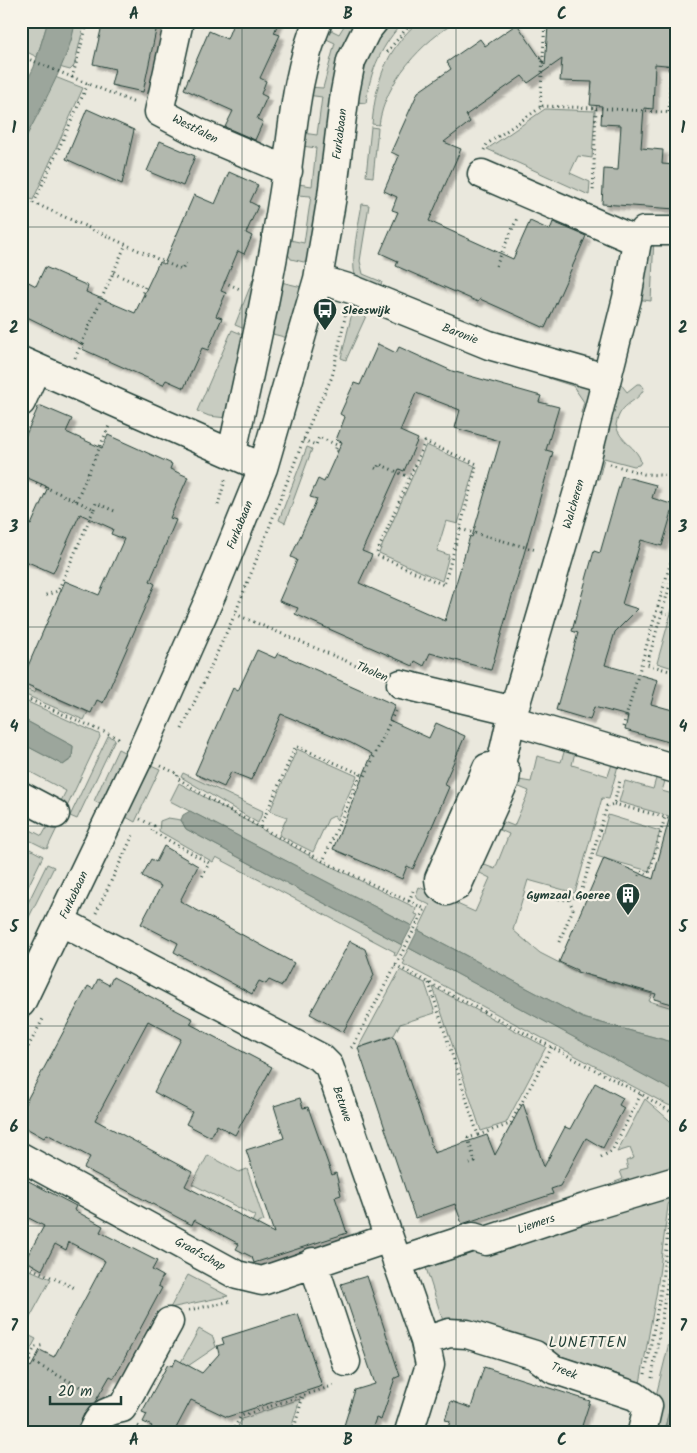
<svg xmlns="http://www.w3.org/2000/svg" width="697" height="1453" font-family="Kalam,sans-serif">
	<defs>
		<filter id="shadow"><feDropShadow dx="4.5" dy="4.5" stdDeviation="1" flood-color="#0004"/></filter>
	</defs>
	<rect width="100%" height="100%" fill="#eae8dd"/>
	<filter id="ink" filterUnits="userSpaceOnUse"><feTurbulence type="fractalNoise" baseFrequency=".02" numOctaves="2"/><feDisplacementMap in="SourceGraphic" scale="10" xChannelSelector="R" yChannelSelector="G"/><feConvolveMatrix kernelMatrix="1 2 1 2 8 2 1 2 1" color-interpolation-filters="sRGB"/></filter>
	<g filter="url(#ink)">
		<path fill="#c8ccc1" stroke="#74847a" d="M29,21H48L37,57L21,49V39Z
			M75,21H85L74,66L70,70L59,67L71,40Z
			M347,21H358L339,60L332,87L318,209L308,263L291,259L286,251L290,240L304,243L311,196L297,195L298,184L312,186L316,148L302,146L303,133L317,135L322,97L307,95L309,87L323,88L335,43L322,37L327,28L339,34Z
			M390,21H404C382,45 370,70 366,103L357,102C362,70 368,47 390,21Z
			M419,21H458C422,41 385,82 379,125L372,124C376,81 385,51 419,21Z
			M55,77L83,88L33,200L21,195V147Z
			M545,109L595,111L592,158L578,156L570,173L590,182L589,195L487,149Z
			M371,127L378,128L373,177L366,176Z
			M362,204L369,205L360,261L363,274L382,282L379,289C373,286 362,283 357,278C348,269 360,218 362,204Z
			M654,237L651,301L636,299L647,239Z
			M257,269L252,332L235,325Z
			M281,282L302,287L288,338L265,332Z
			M355,301L371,305L346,360L341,358Z
			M232,330L251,338L235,419L209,416L197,411Z
			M550,372L583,382L590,392L587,415L581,413L584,402L573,386L548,378Z
			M617,379L627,392L637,384H641L644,388C639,403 620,401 616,425C619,442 638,447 641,462L639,465L634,466L604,458L599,479L592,478Z
			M426,445L475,466L458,524L446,521L437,551L449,555L442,581L379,553Z
			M307,447L312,449L285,523L279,520Z
			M676,595V669L657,663Z
			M21,687L35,693L36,689L88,712L84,720L21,693Z
			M21,699L99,734L100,737L65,811L58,807L66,791L21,767V743L63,765L72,759L73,746L21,718Z
			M108,736L115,739L77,819L70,816Z
			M118,749L128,754L102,805L94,801Z
			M297,749L357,776L337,820L334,816L328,819L313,852L279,835L287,817L270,811Z
			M565,749L575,752L572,765L608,776L613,761L619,762L609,799L602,798L575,893L528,880L513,930L540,953L577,972L652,994L649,1001L676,1009V1043L583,1018L418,930L430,905L418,899L416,895L419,887L475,912L490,878L476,871L477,862L495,869L509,834L493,827L496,819L514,826L529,791L512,784L513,779L531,782L537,756L561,762Z
			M151,765L160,769L135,822L126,817Z
			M183,773L263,811L258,823L181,777Z
			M657,775L666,778L662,791L676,795V818L619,802L625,781L653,789Z
			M179,783L308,855L416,908L415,914L418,915L412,926L170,801Z
			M608,815L660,831L649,871L596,856Z
			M168,818L181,820L186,829L402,945L396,956L394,955L395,952L216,857L213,862L159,831L160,821Z
			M51,820L59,824L47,849L21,836V825L42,836Z
			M28,848L43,856L21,901V863Z
			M47,864L54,867L21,933V917Z
			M409,948L676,1092V1107L668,1105L403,964L405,961L402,960Z
			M400,970L425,983L435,1013L400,1024L394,1035L358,1048Z
			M433,987L546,1047L506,1123L481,1131Z
			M645,1099L676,1126L673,1169L618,1190L615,1182L623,1179L620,1171L628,1169L626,1161L634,1158L630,1148L617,1152Z
			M208,1155L239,1172L247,1169L264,1221L250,1226L255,1216L192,1184Z
			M662,1189L670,1191L657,1290L639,1389L615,1381L617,1374L453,1322L444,1324L426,1268Z
			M30,1270L51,1279L22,1332L36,1339L21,1367V1286Z
			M188,1275L228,1296L170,1308Z
			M676,1294V1381L664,1432H647L669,1343Z
			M199,1329L213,1337L216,1347L188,1366L181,1362Z
			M300,1399L290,1432H235L242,1419Z"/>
		<path fill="#9ca69c" stroke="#6a7c72" d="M48,21H75C72,56 37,114 21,147V93L34,67Z
			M21,718L73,746L72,758L63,765L21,743Z
			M190,811L412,926L402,945L186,829L181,820L183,815Z
			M418,930L583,1018L676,1043V1074L673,1091L409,948Z
			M676,1381V1432H664Z"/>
		<path fill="#b2b8ae" stroke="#1f3d34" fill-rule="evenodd" filter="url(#shadow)" d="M103,21H158L143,92L111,85L115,69L93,64Z
			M234,21H279L274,33L280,35L260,78L266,81L261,94L267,97L257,119L263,122L255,140L225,127L233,111L184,89L209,31L227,39Z
			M587,21H653V24L676,25V66L655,64L653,109L644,108L641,148L663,150L662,164L676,165V209L602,204L604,169L618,170L621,125L601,124L602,106L590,105L592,82L560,81L562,59L528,83L522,76L466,115L470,122L444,142L461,149L429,221L513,259L530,221L550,230L553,222L586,236L545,328L480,299L478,302L396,266L398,261L380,253L398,212L392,210L397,197L384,191L399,156L391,152L418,92L451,69L447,62L480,39L485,46L517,24L545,65L548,26L587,28Z
			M87,109L134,130L122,184L66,159Z
			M160,141L195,156L183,186L147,171Z
			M229,172L258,185L250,202L258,206L246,233L252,236L244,254L238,251L221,291L226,293L216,316L222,318L208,350L202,348L184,388L166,380L163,385L82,349L84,345L21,314V278L36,286L45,267L88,286L86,292L135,313L159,262L164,264L194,195L215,204Z
			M378,344L396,353L399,347L452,371L541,396L539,402L559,407L546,450L553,452L491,670L430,653L424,666L415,661L413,666L295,614L298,608L279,601L297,560L291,557L317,499L310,497L318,479L324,482L342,442L336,440L345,417L340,414L354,383L360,385ZM416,393L460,410L455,428L500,441L472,537L470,536L445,621L359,583L372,555L362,551L399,469L404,471L418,439L400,431Z
			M39,405L72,419L66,432L102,448L108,435L172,464L170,469L188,477L170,518L176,520L150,581L155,584L103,703L97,700L91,713L21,682L65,581L99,595L124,539L111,534L113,529L80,514L53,573L21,559V520L31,525L48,487L21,475V446Z
			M622,476L656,485L652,498L674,505L662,546L641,540L622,604L638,609L615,632L605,665L658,680L651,704L676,711V744L625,730L628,716L594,707L590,720L556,710L578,633L572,631L587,576L594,551L600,553Z
			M257,650L275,658L278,653L395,705L389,720L429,738L436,723L465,736L444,784L449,787L434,822L413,869L407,866L402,879L333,849L372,754L351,743L281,714L251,780L231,772L224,787L195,774L233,688L238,691Z
			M670,816L676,817V1005L654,999L656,994L577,972V970L559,962L604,858L653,879Z
			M164,846L198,866L180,901L294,963L282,986L269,980L266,984L259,981L252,994L174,952L178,943L141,924L161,886L142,876L151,859L156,862Z
			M350,941L365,949L374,975L343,1032L310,1014Z
			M113,977L193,1019L190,1024L272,1067L235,1135L217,1125L211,1137L186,1124L192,1112L154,1092L181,1039L148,1021L95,1120L192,1172L185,1186L274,1233L246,1150L284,1138L274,1106L300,1098L303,1108L308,1107L332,1175L336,1173L341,1195L335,1197L347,1233L254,1263L252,1257L236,1249L239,1244L194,1220L192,1225L84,1168L90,1157L47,1134L44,1138L21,1125V1111L88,986L93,989L98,979L109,985Z
			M394,1036L434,1153L487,1135L495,1155L523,1103L544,1167L565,1127L570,1129L595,1083L623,1098L619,1105L624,1108L603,1148L586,1138L560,1186L551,1189L553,1194L462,1224L455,1204L415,1218L358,1048Z
			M21,1177L76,1206L74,1210L103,1226L100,1232L157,1261L152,1270L163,1276L158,1286L162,1288L114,1378L110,1376L95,1402L84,1414L76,1432H21V1378L28,1365L31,1367L40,1350L54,1357L105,1261L69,1242L66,1250L55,1244L42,1270L25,1260L44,1226L21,1214Z
			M367,1276L400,1376L395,1378L381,1420L376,1418L371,1432H342L355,1390L375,1384L341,1284Z
			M298,1314L322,1386L227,1417L191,1400L174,1432H149L152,1426L143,1422L147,1414L142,1412L168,1364L173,1366L176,1359L202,1373L219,1354L217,1346L224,1344L222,1338Z
			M484,1367L590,1401L580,1432H447L450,1421L445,1420L451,1401L471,1408Z"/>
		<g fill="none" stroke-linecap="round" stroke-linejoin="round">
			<defs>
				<path id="minor" d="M179,21L159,112L199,133L288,171
					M482,174L637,241L644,231H676
					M318,279L351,289L489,345L605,378
					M21,361L248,461
					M21,402L36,368
					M232,452C250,369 269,287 282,203C293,141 293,80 318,21
					M401,684L514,711
					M511,720L676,769
					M501,764L506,772L505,780L457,886L447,891L440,886L439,879L487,768L501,764L511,720L581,481L627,298L637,241
					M21,796L55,814
					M62,922L321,1058L329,1066L425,1341L430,1365L409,1432
					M21,1003L140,755L213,591L263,468L318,279L332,196L345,92L351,61L366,31L374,21
					M21,1157L237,1275L262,1281L389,1238
					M313,1262L346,1362
					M397,1262L473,1237L486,1241L585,1208L676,1181
					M425,1341L449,1333L467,1334L535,1355L553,1369L635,1396L648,1406L642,1432
					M92,1432C101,1415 102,1412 122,1408L169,1322"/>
			</defs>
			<use href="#minor" stroke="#1f3d34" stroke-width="31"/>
			<path stroke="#1f3d34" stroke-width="3" stroke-dasharray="1 4" stroke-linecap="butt" d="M545,21L540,108L543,106L596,108L593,194
				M669,25L670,23H676
				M21,32L25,21
				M387,52L413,21
				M21,56L135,103
				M667,65V69H671L669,112
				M72,78L88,21
				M88,84L34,203L182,270L185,264L187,265
				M596,108L676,113
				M484,150L487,144L540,108
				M496,266L518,216
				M113,273L145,287L142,294L147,297
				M224,282L242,290
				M75,358L126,244
				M303,440L316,445L319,437L337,445L335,451H338
				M610,464L644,474L676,476
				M375,468L377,469L379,464L409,477
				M36,483L94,509L58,591L43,596
				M76,501L109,426
				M218,505L226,477
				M94,509L96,503L117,512
				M460,529L444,585L376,555L425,442L477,464L460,529L536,550
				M676,564L647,664L676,673
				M662,612L676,616
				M235,614L377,674
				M21,696L118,738L119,741
				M623,727L676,544
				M182,729L235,614L313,416L332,377L346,313
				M161,766L178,774L177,778L221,806L323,861L425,909L353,1046L349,1050
				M361,774L365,776L396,709
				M614,804L676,820
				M140,819L154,826L152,831L209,863L201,879
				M260,827L296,746L361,774L323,861
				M639,876L640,872L649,874L665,817
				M409,901L413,891
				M533,901L541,893L563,900L580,896L607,806L614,804L620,780
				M96,913L133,835
				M559,942L573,909L569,899
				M395,965L641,1094L676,1115
				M429,983L478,1135L468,1138L475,1162L470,1164
				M21,1060L43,1019
				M478,1135L510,1124L552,1047
				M601,1157L612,1151L641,1094
				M21,1282L29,1267L77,1289
				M189,1310L232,1301
				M21,1356L90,1392
				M21,1373L35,1347L45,1345
				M645,1374L660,1296L671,1208
				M652,1378L676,1229
				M138,1426L148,1432
				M232,1432L241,1416L335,1385
				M293,1432L303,1396"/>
			<use href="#minor" stroke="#f7f3e8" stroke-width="28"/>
		</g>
	</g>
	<path fill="none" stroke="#1f3d34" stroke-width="1" stroke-opacity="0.55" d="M242,21V1432M456,21V1432M21,227H676M21,427H676M21,627H676M21,826H676M21,1026H676M21,1226H676"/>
	<defs>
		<symbol id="bus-pin" viewBox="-11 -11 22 30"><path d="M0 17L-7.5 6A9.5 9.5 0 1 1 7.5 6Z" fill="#1f3d34" stroke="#f7f3e8"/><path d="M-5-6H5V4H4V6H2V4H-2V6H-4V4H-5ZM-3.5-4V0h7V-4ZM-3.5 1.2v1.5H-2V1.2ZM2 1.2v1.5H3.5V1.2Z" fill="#fff"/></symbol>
		<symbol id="building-pin" viewBox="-11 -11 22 30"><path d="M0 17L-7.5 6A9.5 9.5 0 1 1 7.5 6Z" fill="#1f3d34" stroke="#f7f3e8"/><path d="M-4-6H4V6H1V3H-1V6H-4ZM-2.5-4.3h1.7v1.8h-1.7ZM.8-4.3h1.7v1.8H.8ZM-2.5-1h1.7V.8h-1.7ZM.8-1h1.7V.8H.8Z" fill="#fff"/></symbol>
	</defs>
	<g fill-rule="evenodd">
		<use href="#bus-pin" x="311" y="296" width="28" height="38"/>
		<use href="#building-pin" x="614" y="881" width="28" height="38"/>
	</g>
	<g text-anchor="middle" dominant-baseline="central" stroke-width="4.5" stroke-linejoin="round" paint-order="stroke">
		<g font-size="12" fill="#1f3d34" stroke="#f7f3e8">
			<text transform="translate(195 129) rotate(27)">Westfalen</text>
			<text transform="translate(340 134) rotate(-83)">Furkabaan</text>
			<text transform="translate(460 334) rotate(21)">Baronie</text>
			<text transform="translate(574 504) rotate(-74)">Walcheren</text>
			<text transform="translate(240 525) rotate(-68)">Furkabaan</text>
			<text transform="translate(372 672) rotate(23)">Tholen</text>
			<text transform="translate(74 895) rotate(-65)">Furkabaan</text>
			<text transform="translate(342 1104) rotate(71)">Betuwe</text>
			<text transform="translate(536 1224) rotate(-19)">Liemers</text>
			<text transform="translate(200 1254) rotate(29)">Graafschap</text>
			<text transform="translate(564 1371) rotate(22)">Treek</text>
		</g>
		<g font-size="12" font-weight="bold" fill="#1f3d34" stroke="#f7f3e8" text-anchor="start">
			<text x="342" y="310">Sleeswijk</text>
			<text x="610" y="895" text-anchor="end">Gymzaal Goeree</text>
		</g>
		<g font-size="15" letter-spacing="1" fill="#1f3d34" stroke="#f7f3e8">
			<text x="588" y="1343">LUNETTEN</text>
		</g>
	</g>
	<rect width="697" height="1453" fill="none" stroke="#f7f3e8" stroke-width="55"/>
	<path d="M50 1396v8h71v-8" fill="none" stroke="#1f3d34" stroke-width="2.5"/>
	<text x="58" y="1396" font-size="15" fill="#1f3d34" stroke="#f7f3e8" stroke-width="4" paint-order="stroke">20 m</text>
	<rect x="28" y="28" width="642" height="1398" fill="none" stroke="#1f3d34" stroke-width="2"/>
	<g font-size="16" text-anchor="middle" font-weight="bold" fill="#1f3d34">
		<text x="134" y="19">A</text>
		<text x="348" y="19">B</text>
		<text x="562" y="19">C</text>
		<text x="14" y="133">1</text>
		<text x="683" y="133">1</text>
		<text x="14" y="333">2</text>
		<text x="683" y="333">2</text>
		<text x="14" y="532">3</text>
		<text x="683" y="532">3</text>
		<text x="14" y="732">4</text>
		<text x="683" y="732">4</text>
		<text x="14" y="932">5</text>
		<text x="683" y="932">5</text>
		<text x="14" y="1132">6</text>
		<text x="683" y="1132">6</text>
		<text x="14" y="1331">7</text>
		<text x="683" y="1331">7</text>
		<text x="134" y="1445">A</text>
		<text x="348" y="1445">B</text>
		<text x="562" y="1445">C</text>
	</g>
</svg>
